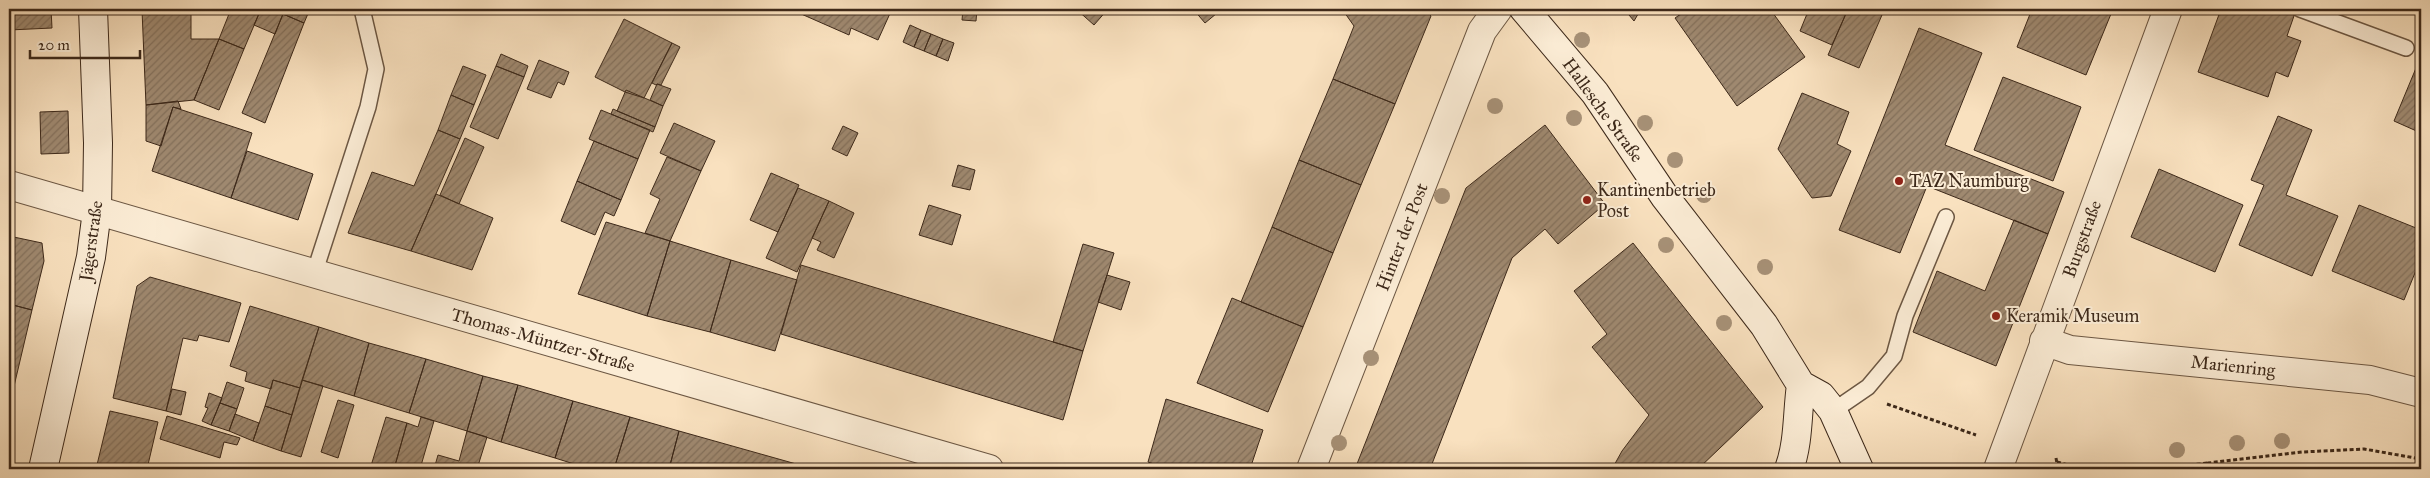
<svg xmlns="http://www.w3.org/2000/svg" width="2430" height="478" font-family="'IM FELL Great Primer',serif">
	<defs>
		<pattern id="building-hatch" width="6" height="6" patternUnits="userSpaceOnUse" patternTransform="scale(1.25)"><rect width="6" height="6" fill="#9f8970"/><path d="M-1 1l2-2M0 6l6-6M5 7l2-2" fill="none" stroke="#83705b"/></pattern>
	</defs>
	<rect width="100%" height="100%" fill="#f9e1bf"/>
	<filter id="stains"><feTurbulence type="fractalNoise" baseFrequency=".004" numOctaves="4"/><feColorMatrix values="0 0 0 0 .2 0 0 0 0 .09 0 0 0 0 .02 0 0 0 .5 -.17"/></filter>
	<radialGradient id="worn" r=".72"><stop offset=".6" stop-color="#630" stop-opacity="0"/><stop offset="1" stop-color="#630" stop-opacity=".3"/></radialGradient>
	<path fill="url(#building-hatch)" stroke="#3d291a" d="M9,9H51L52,28L9,30Z
		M191,9V39H219L194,100L146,105L142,10Z
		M231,9H261L244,49L219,39Z
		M261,9H285L275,34L254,25Z
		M285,9H310L304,23L283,14Z
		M801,9H892L878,40L851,28L849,35L799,13Z
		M963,9H977L976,21L962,20Z
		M1076,9H1108L1094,25Z
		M1193,9H1222L1205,23Z
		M1342,9H1425L1431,16L1395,104L1333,79L1354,26Z
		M1624,9H1641L1634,21Z
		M1688,9H1770L1805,57L1737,106L1675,18Z
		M1809,9H1848L1832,45L1800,31Z
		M1848,9H1868L1882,15L1859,68L1828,55Z
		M1868,9H1884L1882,15Z
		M2032,9H2113L2086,75L2017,47Z
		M2221,9H2284L2295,13L2287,36L2301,41L2288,77L2276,72L2268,97L2198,72Z
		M283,14L304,23L265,123L242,113Z
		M624,19L672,43L644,98L625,92L595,77Z
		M910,25L921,30L914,47L903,42Z
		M1919,28L1982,53L1945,145L2064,192L2048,234L1927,186L1900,253L1839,230Z
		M921,30L931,34L924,51L914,47Z
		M931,34L943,39L936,56L924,51Z
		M219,39L244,49L219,110L194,100Z
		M943,39L954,43L948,61L936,56Z
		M672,43L680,47L661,85L657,84L656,85L652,83Z
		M501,54L528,66L524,77L496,66Z
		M2421,56V133L2394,121Z
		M539,60L569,72L564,85L558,82L551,98L527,89Z
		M463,66L486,75L474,105L451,95Z
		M496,66L524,77L498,139L470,127Z
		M2003,77L2081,107L2053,181L1974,150Z
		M1333,79L1395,104L1361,185L1299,160Z
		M657,84L671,89L663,106L650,100Z
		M626,90L663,106L655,127L617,111Z
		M1802,93L1849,112L1837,144L1851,151L1831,196L1812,198L1778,149Z
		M451,95L474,105L460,139L438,130Z
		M178,101L181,109L173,107L161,146L146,141V105Z
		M173,107L252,133L231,198L152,171Z
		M613,109L655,127L653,132L611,114Z
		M601,110L650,130L638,159L589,139Z
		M68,111L69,153L41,154L40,112Z
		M2278,116L2312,130L2286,195L2338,216L2312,276L2239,245L2264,185L2251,180Z
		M674,123L715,141L701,171L660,153Z
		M1545,125L1605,204L1558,244L1545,229L1512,258L1430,469H1355L1466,188Z
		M843,126L858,133L847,156L832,149Z
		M438,130L460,139L411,251L348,233L372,172L414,186Z
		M465,138L484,147L459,204L440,195Z
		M594,141L638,159L621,200L577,181Z
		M247,151L313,174L298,220L231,198Z
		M667,157L701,171L670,241L645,233L660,199L650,194Z
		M1299,160L1361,185L1333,253L1272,227Z
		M958,165L975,170L970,190L952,186Z
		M2159,169L2243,205L2215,272L2131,237Z
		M771,173L799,185L778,232L750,220Z
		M577,181L621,200L614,216L605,212L595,235L561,221Z
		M798,188L829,201L797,272L766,258Z
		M436,194L493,218L472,270L411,251Z
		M829,201L854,213L834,258L817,250L821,242L812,238Z
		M929,205L961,215L952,245L919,235Z
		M2359,205L2421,230V258L2404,300L2332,271Z
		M2014,220L2048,234L1996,366L1913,332L1937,271L1985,291Z
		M606,222L670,241L647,316L578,294Z
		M1272,227L1333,253L1303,327L1241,302Z
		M9,236L42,243L44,261L32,310L9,304Z
		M670,241L731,260L710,332L647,316Z
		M1633,243L1763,407L1698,469H1612L1622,451L1649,415L1592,347L1607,334L1574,291Z
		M1083,244L1114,253L1083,351L1053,342Z
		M731,260L797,280L775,351L710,332Z
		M801,265L1083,351L1063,420L781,334Z
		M1107,275L1130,282L1121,310L1098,302Z
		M150,277L241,303L229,342L199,335L197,341L183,338L166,411L113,398L137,286Z
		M1232,298L1303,327L1268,412L1197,383Z
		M9,304L32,310L11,399L9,398Z
		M250,306L319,327L300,388L273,380L271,389L245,381L247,372L230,366Z
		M319,327L369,343L354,396L302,380Z
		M369,343L426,359L409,413L354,396Z
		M426,359L483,376L467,431L409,413Z
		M483,376L518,385L501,442L467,431Z
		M273,380L300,388L292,415L265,406Z
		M302,380L323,386L301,457L281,451Z
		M227,382L244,388L237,409L220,403Z
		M518,385L573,401L555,458L501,442Z
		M172,389L186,392L181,415L166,411Z
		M209,393L222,398L211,425L202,421L208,408L205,407Z
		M1166,399L1263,430L1250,469H1169L1148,462Z
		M338,400L354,405L338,458L321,452Z
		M573,401L630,417L614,469H590L555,458Z
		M220,403L237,409L229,431L211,425Z
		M265,406L292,415L281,451L253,441Z
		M110,411L158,422L147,469H96Z
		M235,414L259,423L253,441L229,431Z
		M167,416L240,438L237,445L224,442L220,458L160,439Z
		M386,417L407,423L394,469H370Z
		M421,417L434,421L420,469H394L407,423L418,427Z
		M630,417L679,431L669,469H614Z
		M467,431L487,437L477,469H434L438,455L459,461Z
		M679,431L814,469H669Z
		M318,465L331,469H317Z
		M533,465L546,469H532Z"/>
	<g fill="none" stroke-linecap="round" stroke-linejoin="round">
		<defs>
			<path id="lane" d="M2300,9L2406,48
				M314,274L368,107L376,69L362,9
				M1833,411L1868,387L1894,356L1905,316L1946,217"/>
			<path id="street" d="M9,185L989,469
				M2044,341L2070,350L2370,380L2421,393
				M1311,469L1482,31L1498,9
				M1998,469L2168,9"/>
			<path id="secondary" d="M1524,9L1595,93L1665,197L1764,325L1801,385
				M1801,385L1821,396L1833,411L1859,469
				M43,469L91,257L97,211L98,143L93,9
				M1789,469C1799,442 1797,413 1801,385"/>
		</defs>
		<use href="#lane" stroke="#6c5743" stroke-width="18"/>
		<use href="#street" stroke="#6c5743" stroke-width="30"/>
		<use href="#secondary" stroke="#3d291a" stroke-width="30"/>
		<path stroke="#3d291a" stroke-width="3" stroke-dasharray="4 2.5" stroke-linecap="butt" d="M1887,404L1976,435
			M2056,458L2058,469
			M2057,462L2084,469
			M2158,469L2208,463
			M2204,469L2208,463L2302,452L2364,449L2421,459"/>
		<use href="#lane" stroke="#fbecd5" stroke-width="15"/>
		<use href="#street" stroke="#fbecd5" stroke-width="28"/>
		<use href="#secondary" stroke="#fbecd5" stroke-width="28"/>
	</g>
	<g fill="#a79177">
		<circle cx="1582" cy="40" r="8"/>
		<circle cx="1495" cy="106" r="8"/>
		<circle cx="1574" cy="118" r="8"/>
		<circle cx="1645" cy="123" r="8"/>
		<circle cx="1675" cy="160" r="8"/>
		<circle cx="1704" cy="195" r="8"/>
		<circle cx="1442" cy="196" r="8"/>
		<circle cx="1666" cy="245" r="8"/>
		<circle cx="1765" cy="267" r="8"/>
		<circle cx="1724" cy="323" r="8"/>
		<circle cx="1371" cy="358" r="8"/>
		<circle cx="2282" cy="441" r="8"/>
		<circle cx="1339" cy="443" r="8"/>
		<circle cx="2237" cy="443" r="8"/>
		<circle cx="2177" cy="450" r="8"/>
	</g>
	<g fill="#8f2418" stroke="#fbecd5" stroke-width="2">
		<circle cx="1899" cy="181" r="5"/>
		<circle cx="1587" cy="200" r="5"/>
		<circle cx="1996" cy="316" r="5"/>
	</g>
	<g text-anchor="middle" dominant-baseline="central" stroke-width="4" stroke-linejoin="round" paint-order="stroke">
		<g font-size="18" fill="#3d291a" stroke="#fbecd5">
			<text transform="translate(1603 110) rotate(54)">Hallesche Straße</text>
			<text transform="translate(1402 237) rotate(-69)">Hinter der Post</text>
			<text transform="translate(2082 239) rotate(-70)">Burgstraße</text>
			<text transform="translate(91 241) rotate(-82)">Jägerstraße</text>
			<text transform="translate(543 340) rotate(16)">Thomas-Müntzer-Straße</text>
			<text transform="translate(2233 366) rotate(6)">Marienring</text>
		</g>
		<g font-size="18" fill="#3d291a" stroke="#fbecd5" text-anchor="start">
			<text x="1909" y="181">TAZ Naumburg</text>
			<text x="1597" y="190">Kantinenbetrieb<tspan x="1597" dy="21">Post</tspan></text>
			<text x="2006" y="316">Keramik Museum</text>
		</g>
	</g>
	<rect width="2430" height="478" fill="none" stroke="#f9e1bf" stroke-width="30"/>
	<rect x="10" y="10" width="2410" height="458" fill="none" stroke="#3d291a" stroke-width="2.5"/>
	<rect x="15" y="15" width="2400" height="448" fill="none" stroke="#3d291a"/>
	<path d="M30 50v8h110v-8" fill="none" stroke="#3d291a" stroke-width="2.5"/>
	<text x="38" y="50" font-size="15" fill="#3d291a" stroke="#fbecd5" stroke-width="4" paint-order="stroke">20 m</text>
	<rect width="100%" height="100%" filter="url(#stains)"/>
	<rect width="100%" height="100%" fill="url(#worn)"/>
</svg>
